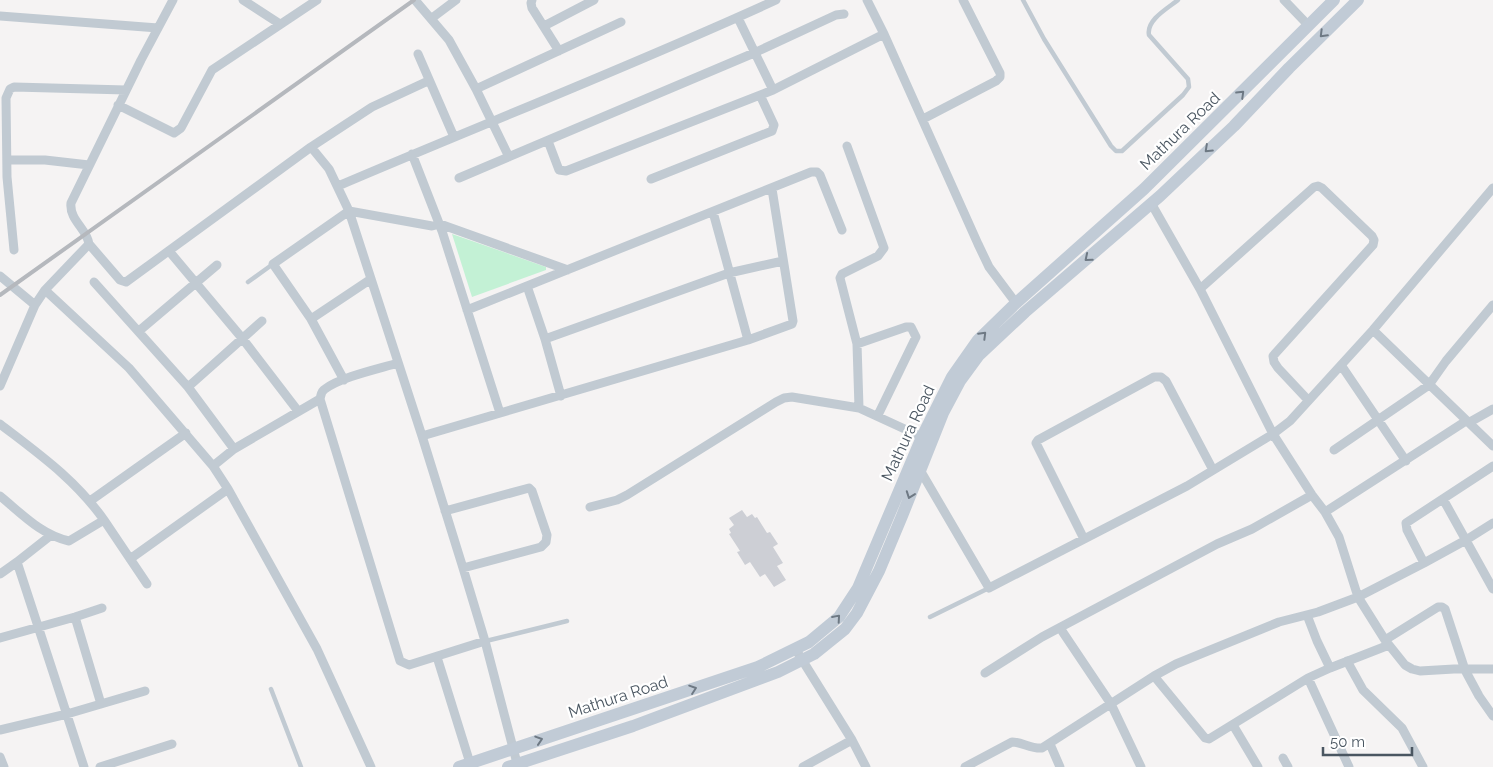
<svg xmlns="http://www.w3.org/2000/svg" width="1493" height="767" font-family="Raleway,sans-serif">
	<rect width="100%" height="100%" fill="#f5f3f3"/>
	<path fill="#c3f1d5" d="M452,234L546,267V270L472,297Z"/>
	<path fill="#cdcfd5" d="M742,510L747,517L752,514L755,518L757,517L767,533L770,532L778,544L773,547L783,563L777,566L786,580L774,587L765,574L760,577L750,562L745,565L737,552L740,551L729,534L731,533L729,529L734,525L729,518Z"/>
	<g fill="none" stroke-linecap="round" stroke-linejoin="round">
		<path stroke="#c1cad2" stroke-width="4.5" d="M1023,0L1044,39L1111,146L1116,151H1122L1183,95L1189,87L1188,79L1149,35C1146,20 1168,8 1178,0
			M248,282L273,264
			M930,617L989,588
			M486,641L567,621
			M271,689L301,767"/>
		<path stroke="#c1cad2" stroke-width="9" d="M243,0L280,24
			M415,0L449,40L476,89L509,157
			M532,0L531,3L532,8L559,51
			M867,0L884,34L978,244L989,267L1016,303
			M1284,0L1309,26
			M0,16L158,28
			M432,18L456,0
			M738,18L773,90
			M544,26L594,0
			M418,54L454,137
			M476,89L621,22
			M118,105L174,133L181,128L212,70L317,0
			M923,119L996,81L1000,77V73L963,0
			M548,141L559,170L566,171L773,90L884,34
			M847,146L884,248L878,256L842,274L840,278L857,344L859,408
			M311,147L329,169L349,211L422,436L463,568L485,641L518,767
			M412,154L442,231L500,413
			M7,160H45L89,165
			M459,178L754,53L836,15L844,14
			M651,179L772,131L774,125L760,95
			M338,186C483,124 632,66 776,0
			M1151,203L1200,289L1273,434L1290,421L1373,330L1493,188
			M713,212L748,340
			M89,244L120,280L126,282L311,147L372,107L428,81
			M14,250L7,177L6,98L10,89L14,87L126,90
			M169,251L242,338L298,411
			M0,276L35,305
			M94,282L188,387L234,449
			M527,286L545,339L729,273L783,261
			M1200,289L1314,187L1318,186L1322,188L1372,236L1374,240L1373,245L1273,356L1274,362L1278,368L1308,400
			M45,290L129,368L213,466
			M467,310L811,172H817L820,175L842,230
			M311,319L371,279
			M1373,330L1493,446
			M139,331L217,265
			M545,339L561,396
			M857,344L906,327H911L916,337L878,415
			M398,363C378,369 341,377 325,389C321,391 321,395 320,399L400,661L409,665L485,641
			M1341,365L1406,461
			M344,380L311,319L273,264L349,211L432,226L440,224L568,270
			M0,386L35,305L45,290L89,244C87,229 69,220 71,203L141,60L173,0
			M188,387L262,321
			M320,399L234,449L213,466L228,489L317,649L371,767
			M0,424C39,454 75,479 104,520
			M422,436L748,340L792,324L793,321L772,189
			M1334,450L1429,385L1446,361L1493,305
			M920,470L989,588L1187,486L1273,434L1312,495L1325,512L1339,537L1358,597L1385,640L1405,665L1412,669L1420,671L1454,669H1493
			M0,496C21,513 41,535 69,541L104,520L147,584
			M1443,499L1493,589
			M90,501L186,433
			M590,507L617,500L627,495L776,402L784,398L792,397L859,408L922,437
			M445,511L529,488L532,491L547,535L546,542L541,547L463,568
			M1325,512L1466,421L1470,422L1493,409
			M1084,539L1036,443L1038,440L1154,377H1161L1166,381L1213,470
			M130,559L228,489
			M17,562L84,767
			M1424,563L1407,530L1406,523L1493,466
			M0,574L17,562L50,536
			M1307,615L1317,641L1330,668
			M75,617L101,704
			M1060,628L1111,704L1141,767
			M0,638L75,617L102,608
			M1385,640L1438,607H1442L1445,609L1465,670L1479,696L1493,716
			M796,650L852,740L866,767
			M437,657L470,763
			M1347,661L1363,690L1402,728L1423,767
			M985,673L1042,637L1217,544L1252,529L1312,495
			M1154,676L1205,738L1209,739L1308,678L1330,668L1389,645
			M1308,678L1349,767
			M1233,725L1258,767
			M0,730L67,714L145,691
			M1050,744L1060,767
			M0,757L4,767
			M1283,758L1288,767
			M100,767L172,744
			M803,767L852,740
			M965,767L1012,742C1022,742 1031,749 1042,748L1154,676L1176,664L1279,622L1318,612L1358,597L1424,563L1466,540L1493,523"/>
		<path stroke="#c1cbd6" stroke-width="12" d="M459,767L758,667L809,642L839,617L858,588L922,437L952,377L978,340L1016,303L1144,189L1334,0
			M508,767L633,726L778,672L814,654L845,629L857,613L879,571L902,516L943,413L960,381L979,355L1025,312L1160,196L1234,126L1289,68L1358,0"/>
		<path stroke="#b5b8bd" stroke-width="4" d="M0,295L414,0"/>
	</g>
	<defs><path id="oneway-chevron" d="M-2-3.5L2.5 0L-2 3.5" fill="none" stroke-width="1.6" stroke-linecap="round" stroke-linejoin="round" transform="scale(1.25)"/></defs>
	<g stroke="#6e7984">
		<use href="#oneway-chevron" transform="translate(1323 34) rotate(135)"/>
		<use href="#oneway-chevron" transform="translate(1241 94) rotate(-44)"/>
		<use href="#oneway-chevron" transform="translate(1208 149) rotate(137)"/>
		<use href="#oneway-chevron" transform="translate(1088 258) rotate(140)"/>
		<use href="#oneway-chevron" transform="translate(983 335) rotate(-45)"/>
		<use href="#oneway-chevron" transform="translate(910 495) rotate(110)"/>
		<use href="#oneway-chevron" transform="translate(837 618) rotate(-49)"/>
		<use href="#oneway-chevron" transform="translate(693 689) rotate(-19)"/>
		<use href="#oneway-chevron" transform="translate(539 740) rotate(-18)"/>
	</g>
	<g text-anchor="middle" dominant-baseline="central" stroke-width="4.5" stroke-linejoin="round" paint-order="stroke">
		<g font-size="16" fill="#4a5661" stroke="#fff">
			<text transform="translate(1180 131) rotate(-44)">Mathura Road</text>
			<text transform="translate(908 433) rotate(-65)">Mathura Road</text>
			<text transform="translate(618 697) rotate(-18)">Mathura Road</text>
		</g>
	</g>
	<path d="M1323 747v8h89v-8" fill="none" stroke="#4a5661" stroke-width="2.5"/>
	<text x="1330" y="747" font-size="15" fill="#4a5661" stroke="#ffffff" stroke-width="4" paint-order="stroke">50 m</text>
</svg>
